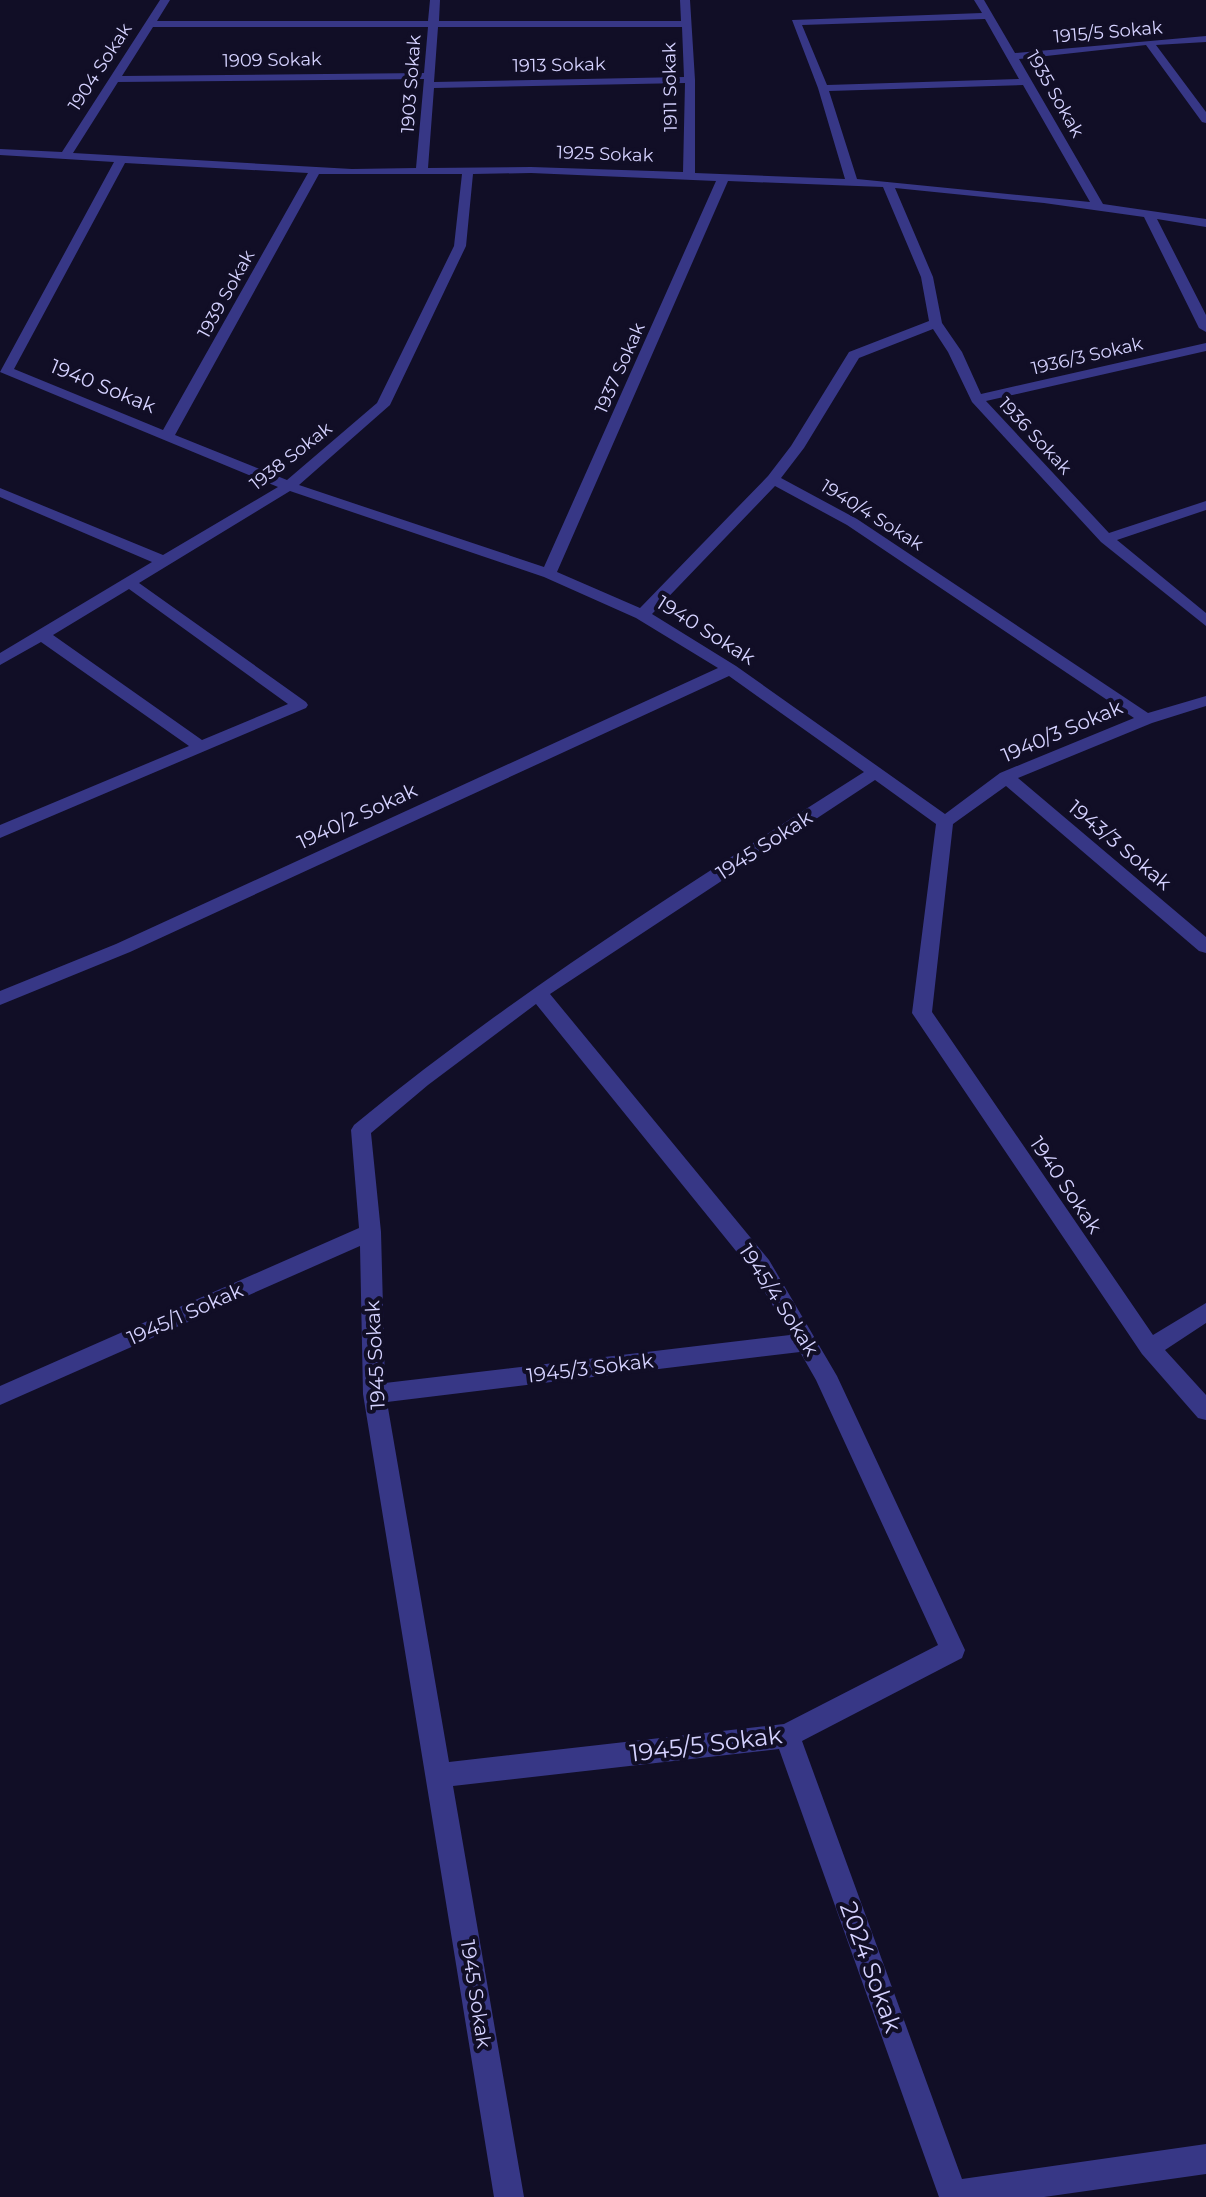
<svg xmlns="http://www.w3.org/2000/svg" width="1206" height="2197" font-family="Montserrat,sans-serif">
	<rect width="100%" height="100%" fill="#110e26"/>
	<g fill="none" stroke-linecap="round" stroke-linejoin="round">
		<path fill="#373786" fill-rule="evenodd" d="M160,0H170L157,21H428L430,0H440L439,21H681L680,0H690L695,80V173L845,179L818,88L792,20L982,13L974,0H984L1015,53L1206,36V42L1156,45L1206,112V123L1202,122L1146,45L1019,59L1103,204L1206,219V227L1157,219L1206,315V332L1199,328L1144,217L1044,203L895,188L933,277L942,323L962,352L981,394L1206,343V351L986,401L1109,533L1206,501V510L1117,540L1206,613V626L1101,542L972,402L948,352L933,329L859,358L804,448L781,478L857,519L1148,713L1206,696V706L1152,723L1018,778L1206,937V953L1199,951L1006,786L953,824L932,1012L1153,1335L1206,1303V1323L1165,1350L1206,1395V1420L1198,1418L1142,1354L912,1013L936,824L875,780L550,994L769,1260L837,1376L965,1650L962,1658L802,1741L962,2179L1206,2144V2174L1044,2197H939L779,1749L453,1786L524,2197H494L363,1394L360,1246L0,1405V1386L359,1228L351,1130L354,1125C514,993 689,884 864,772L729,676L130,952L0,1005V991L116,944L718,668L636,618L544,577L290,491L139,583L306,702L308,705L306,708L0,838V825L189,746L41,642L0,665V653L152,562L0,497V488L163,555L278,487L0,372L114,162L0,155V149L62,152ZM985,19L1019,79L827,85L802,25ZM153,27H428L424,73L122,76ZM438,27H682L684,77L434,82ZM424,79L416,168L352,169L73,153L118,82ZM685,83L683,172L531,167L428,168L434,88ZM1023,85L1090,202L857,179L829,91ZM125,163L308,173L163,430L14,369ZM531,173L716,181L544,567L299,485L390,405L466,246L473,174ZM319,174H462L454,246L377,403L287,480L175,435ZM728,181L883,187L921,277L929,321L849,352L791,446L768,476L640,608L557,572ZM775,486L847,525L1134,718L1000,773L945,814L736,666L652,614ZM129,589L288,704L202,740L53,635ZM536,1004L753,1272L790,1335L385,1383L381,1232L371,1133L428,1085ZM800,1352L816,1380L938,1645L784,1724L449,1762L387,1402Z"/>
	</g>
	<g text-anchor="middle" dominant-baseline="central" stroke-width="8" stroke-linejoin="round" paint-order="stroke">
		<g font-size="18" fill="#d5d2ff" stroke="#110e26">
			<text transform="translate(1108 32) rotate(-5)">1915/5 Sokak</text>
			<text transform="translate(272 60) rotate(-1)">1909 Sokak</text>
			<text transform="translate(559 65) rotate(-1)">1913 Sokak</text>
			<text transform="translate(100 67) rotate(-57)">1904 Sokak</text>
			<text transform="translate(411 84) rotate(-86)">1903 Sokak</text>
			<text transform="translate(670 87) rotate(-91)">1911 Sokak</text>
			<text transform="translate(1055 94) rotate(60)">1935 Sokak</text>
			<text transform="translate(605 154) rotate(2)">1925 Sokak</text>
			<text transform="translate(226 294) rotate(-61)">1939 Sokak</text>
			<text transform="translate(1087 356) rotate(-13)">1936/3 Sokak</text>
			<text transform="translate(620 368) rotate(-66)">1937 Sokak</text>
			<text transform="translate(1035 436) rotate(47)">1936 Sokak</text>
			<text transform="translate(291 456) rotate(-38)">1938 Sokak</text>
			<text transform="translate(872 515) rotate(32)">1940/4 Sokak</text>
		</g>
		<g font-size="20" fill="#d5d2ff" stroke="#110e26">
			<text transform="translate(103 386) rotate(22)">1940 Sokak</text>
			<text transform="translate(706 630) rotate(32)">1940 Sokak</text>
			<text transform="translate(1062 731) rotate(-23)">1940/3 Sokak</text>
			<text transform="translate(357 816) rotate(-25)">1940/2 Sokak</text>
			<text transform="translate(764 845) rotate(-33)">1945 Sokak</text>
			<text transform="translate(1120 845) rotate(40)">1943/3 Sokak</text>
			<text transform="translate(1066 1185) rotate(56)">1940 Sokak</text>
			<text transform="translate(779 1300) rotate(57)">1945/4 Sokak</text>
			<text transform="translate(185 1314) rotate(-24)">1945/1 Sokak</text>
			<text transform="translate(375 1355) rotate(-93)">1945 Sokak</text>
			<text transform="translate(590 1368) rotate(-7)">1945/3 Sokak</text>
			<text transform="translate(476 1994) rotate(81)">1945 Sokak</text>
		</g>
		<g font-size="24" fill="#d5d2ff" stroke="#110e26">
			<text transform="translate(706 1744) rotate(-7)">1945/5 Sokak</text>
			<text transform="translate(871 1967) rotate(70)">2024 Sokak</text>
		</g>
	</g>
</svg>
